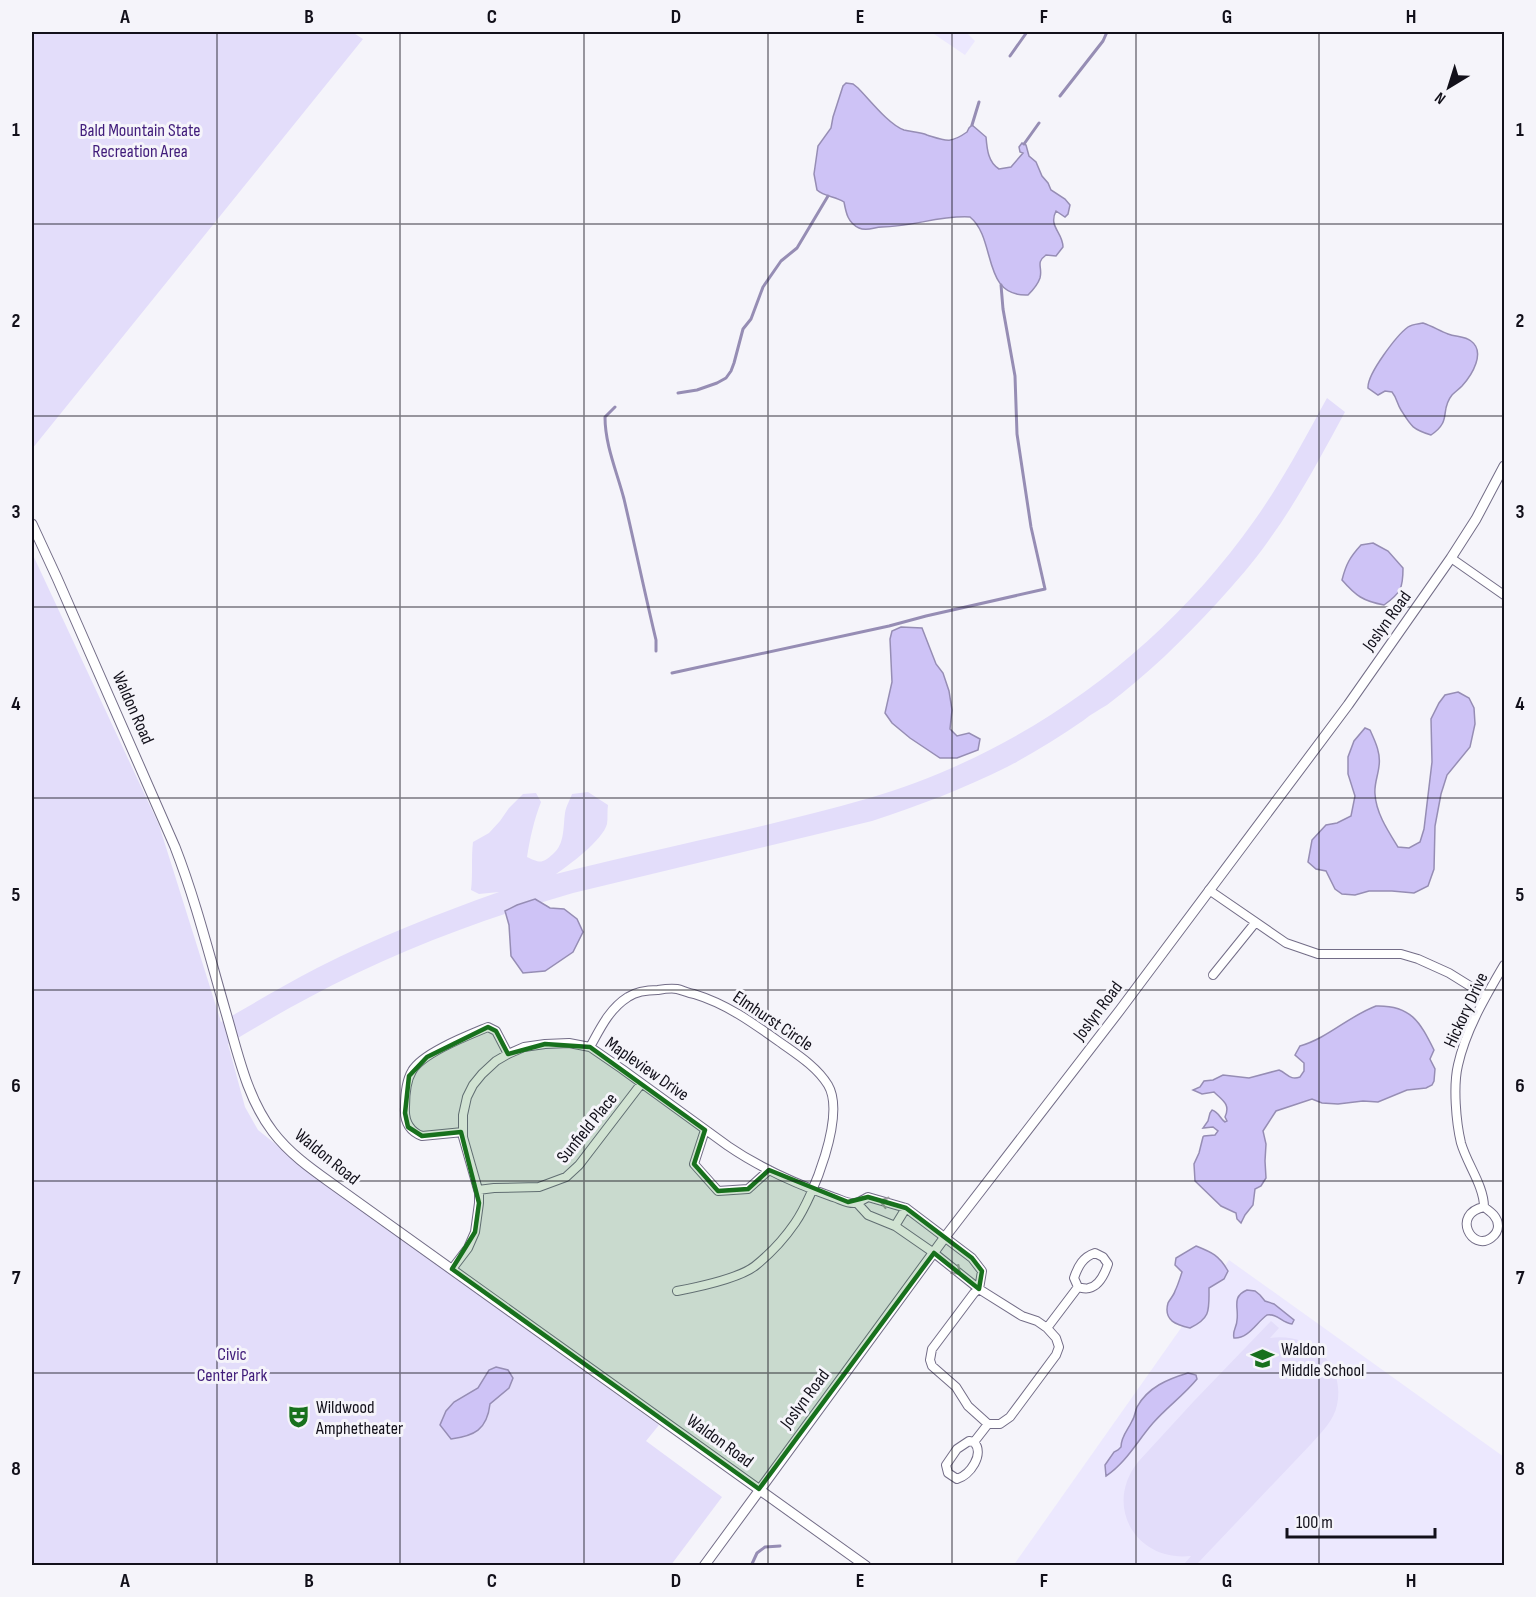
<svg xmlns="http://www.w3.org/2000/svg" width="1536" height="1597" font-family="'Sofia Sans Condensed',sans-serif">
	<rect width="100%" height="100%" fill="#f5f4fa"/>
	<path fill="#ece8fe" d="M931,32H966L975,41L965,55Z
		M1229,1260L1504,1457V1565L1013,1566Z"/>
	<path fill="#e3ddfa" d="M32,32H352L363,39L32,449Z
		M1327,398L1345,412C1321,456 1298,500 1269,540C1253,563 1235,583 1217,603C1183,640 1147,675 1107,705C1099,710 1091,714 1084,720C1059,737 1034,753 1007,767C963,789 918,806 872,821L573,893C482,919 391,953 308,998C281,1012 255,1028 228,1044L245,1107L258,1130L329,1187L659,1425L646,1441L722,1497L671,1565H32V553L159,825L221,1022C253,1004 284,985 317,968C376,938 437,914 499,892L479,894L471,890C473,874 471,858 473,842L489,833L500,821L509,808L523,794L536,793L541,802C534,820 530,838 527,857C540,863 542,864 553,854C565,844 563,827 565,813C566,806 570,800 572,794L588,792L608,805C607,811 608,818 607,824C603,840 568,866 556,874C582,867 609,861 635,855C712,837 790,821 866,799C1022,754 1161,653 1254,521C1282,482 1304,440 1327,398Z
		M1271,1321L1279,1328L1270,1338C1309,1332 1346,1363 1337,1405C1334,1420 1322,1432 1312,1443L1196,1565H1188L1185,1563L1191,1556C1136,1562 1103,1506 1138,1462L1194,1401Z"/>
	<path fill="#cec3f6" stroke="#968db4" stroke-width="1.5" d="M846,83L853,84L858,88C869,99 889,125 904,130C911,132 920,132 927,135C946,141 950,144 967,132L969,128L972,125L986,137C987,149 988,162 999,169L1011,167L1023,153L1020,152L1019,147L1022,143L1026,145L1029,156L1036,162L1042,176L1048,183L1051,190L1065,199L1070,205L1068,214L1065,217L1056,211C1048,227 1063,232 1063,247L1056,256L1046,255C1035,263 1043,267 1040,278C1038,284 1032,291 1028,295C981,297 997,239 970,217C940,215 912,227 882,227C874,227 867,232 859,228C848,223 846,213 844,202C835,196 825,197 817,190L814,174L818,146L831,128L833,117L843,86Z
		M1423,323C1432,326 1440,331 1448,334C1456,337 1465,336 1471,341C1486,352 1472,375 1462,386C1459,389 1455,392 1452,395C1439,411 1453,420 1431,435C1412,429 1411,426 1401,410C1397,404 1397,398 1392,392L1385,391L1378,395L1368,388C1367,374 1397,335 1408,327C1412,324 1418,324 1423,323Z
		M1373,543L1388,551L1403,568C1403,588 1401,593 1384,605C1363,601 1356,596 1342,580C1346,564 1350,557 1361,545Z
		M901,627L922,628L936,664L943,673L949,691L952,710L950,729L957,736L969,733L980,739L978,750L957,758H940L910,738L892,723L885,713L892,682L890,639L892,631Z
		M1458,692L1469,698L1474,708L1475,724L1470,747L1447,775L1441,794L1435,826L1434,869L1428,886L1414,893L1392,891H1369L1355,895L1342,894L1335,889L1326,871L1316,869L1308,862L1312,840L1326,825L1337,823L1351,816L1355,796L1348,774V757L1354,741L1365,728L1370,730C1375,741 1381,753 1379,766C1378,776 1374,784 1375,794C1376,813 1388,831 1398,847L1409,848L1420,842L1424,829L1432,762L1431,719L1439,703L1445,695Z
		M535,899L550,908L564,909L577,919L583,932L573,952L545,971L523,973L511,956L509,925L505,911L517,905Z
		M1376,1006C1411,1005 1420,1022 1434,1050L1430,1059L1435,1069L1434,1081L1432,1085L1426,1088L1407,1090L1378,1102L1363,1101L1338,1104L1322,1103L1312,1099L1276,1111L1263,1131L1266,1144L1265,1161L1266,1178L1261,1186L1255,1189L1253,1205L1245,1215L1241,1223L1237,1219L1236,1213L1221,1206L1195,1181L1194,1164L1199,1153L1203,1137L1204,1136L1215,1135L1218,1131L1213,1127L1203,1128L1208,1121L1210,1113L1212,1110C1219,1112 1220,1119 1225,1122L1227,1121L1225,1117C1231,1104 1222,1100 1214,1092L1202,1094L1193,1090L1200,1087L1204,1081L1213,1080L1223,1075L1249,1078L1279,1070C1287,1073 1290,1081 1300,1077L1304,1071V1063L1295,1055L1300,1046C1328,1038 1349,1016 1376,1006Z
		M1196,1246C1211,1252 1219,1255 1228,1271L1224,1279L1209,1288C1209,1310 1211,1318 1190,1328C1177,1325 1163,1321 1168,1303C1170,1299 1174,1295 1175,1291C1178,1285 1180,1278 1182,1272L1175,1265L1176,1258Z
		M1247,1290L1255,1291L1260,1295L1265,1301L1274,1304L1294,1320L1292,1324C1282,1323 1277,1313 1267,1315C1256,1323 1248,1339 1234,1338C1232,1331 1237,1327 1237,1320C1239,1307 1231,1297 1247,1290Z
		M496,1367L508,1370L513,1378L509,1388L490,1404C487,1430 474,1436 451,1439L440,1425L446,1411L454,1402L478,1388L489,1370Z
		M1188,1373L1196,1375L1197,1379C1184,1395 1167,1407 1153,1423C1138,1440 1126,1463 1106,1476L1105,1465L1114,1452L1118,1450L1121,1447C1121,1436 1128,1430 1132,1421C1135,1417 1135,1411 1137,1407C1148,1387 1168,1379 1188,1373Z"/>
	<g fill="none" stroke-linecap="round" stroke-linejoin="round">
		<path stroke="#968db4" stroke-width="3" d="M1010,56L1027,32
			M1060,96L1103,41L1107,32
			M972,125L979,102
			M1024,144L1039,123
			M678,393L697,390L717,383L726,378L731,371L734,363L743,329L751,319L763,287L781,261L797,248L828,196
			M615,407L605,417C605,445 617,472 624,499C635,546 645,594 656,640V651
			M672,673L889,626L926,616L1045,589L1031,527L1017,434L1015,376L1003,309L1001,285
			M751,1566L757,1553L765,1547L780,1546"/>
		<defs>
			<path id="minor" d="M1451,558L1504,595
				M1209,890L1286,943L1318,954H1401L1418,959L1449,973L1486,996
				M1213,975L1255,923
				M590,1047C600,1029 609,1009 628,997C637,991 648,990 658,990C664,989 671,988 677,989C682,990 688,993 694,994C727,1004 753,1023 781,1043C798,1055 817,1067 828,1085C846,1115 813,1197 795,1223C784,1239 770,1254 755,1266C738,1279 698,1287 677,1291
				M705,1130L694,1164L718,1191L748,1189L769,1170
				M463,1132L422,1136C409,1131 404,1121 405,1107C405,1096 406,1081 412,1071C422,1053 469,1035 488,1027L496,1031L508,1054
				M478,1190L494,1188L539,1187L566,1177L579,1165L641,1084
				M857,1203L868,1215L895,1226L934,1253L979,1289L1022,1316L1037,1321L1047,1328L1056,1338L1059,1347L1056,1355L1010,1417L1000,1424H988L974,1442L969,1441L957,1449L946,1465L948,1473L957,1479C970,1475 985,1454 974,1442
				M1484,1207C1484,1186 1467,1164 1461,1143C1456,1122 1453,1086 1458,1065C1466,1029 1486,996 1504,965
				M1484,1207C1491,1212 1498,1217 1498,1226C1498,1231 1495,1235 1491,1238C1472,1252 1451,1214 1484,1207Z
				M895,1226L906,1208
				M452,1269L468,1248L475,1232L479,1203V1193L463,1137V1115L467,1097L473,1085L482,1074L496,1061L508,1054L524,1047L545,1044L569,1043L590,1047L622,1069L728,1146C760,1168 796,1184 833,1197C840,1199 848,1204 855,1203C860,1202 864,1199 868,1197L906,1208L972,1258L982,1271L979,1289
				M979,1289L974,1293L932,1349L930,1360L932,1366L956,1387L968,1406L988,1424
				M1047,1328L1078,1287C1079,1288 1088,1289 1089,1288C1099,1286 1105,1273 1108,1264L1103,1257L1095,1253C1083,1257 1078,1266 1074,1278L1078,1287"/>
			<path id="tertiary" d="M32,524L57,578L175,847C196,901 210,958 226,1013C238,1054 247,1098 273,1132C289,1153 310,1168 331,1183L866,1566
				M704,1566L945,1237L1120,1010L1348,705L1451,558L1476,519L1504,466"/>
		</defs>
		<use href="#minor" stroke="#736d87" stroke-width="10"/>
		<use href="#tertiary" stroke="#736d87" stroke-width="11"/>
		<use href="#minor" stroke="#fff" stroke-width="8"/>
		<use href="#tertiary" stroke="#fff" stroke-width="9"/>
	</g>
	<defs><path id="oneway-chevron" d="M-2-3.5L2.5 0L-2 3.5" fill="none" stroke-width="1.6" stroke-linecap="round" stroke-linejoin="round" transform="scale(1.5)"/></defs>
	<g stroke="#a09fa3">
		<use href="#oneway-chevron" transform="translate(884 1202) rotate(-164)"/>
		<use href="#oneway-chevron" transform="translate(957 1271) rotate(42)"/>
	</g>
	<path fill="#18711d" fill-opacity="0.2" stroke="#18711d" stroke-width="4.5" stroke-linejoin="round" d="M488,1027L496,1031L508,1054L545,1044L590,1047L705,1130L694,1164L718,1191L748,1189L769,1170L848,1202L868,1197L906,1208L972,1258L982,1271L979,1289L934,1253L759,1489L452,1269L475,1232L479,1203L461,1132L422,1136L408,1127L405,1113L409,1076L427,1057Z"/>
	<path fill="none" stroke="#12101a" stroke-width="1.5" stroke-opacity="0.55" d="M217,32V1566M400,32V1566M584,32V1566M768,32V1566M952,32V1566M1136,32V1566M1319,32V1566M32,224H1504M32,416H1504M32,607H1504M32,798H1504M32,990H1504M32,1181H1504M32,1373H1504"/>
	<defs>
		<symbol id="school-bare" viewBox="-9 -9 18 18"><path d="M0-5L7-2L0 1L-7-2ZM-4 1L0 2.5L4 1V4Q0 6-4 4Z" fill="#18711d" stroke="#f5f4fa" stroke-width="2.5" paint-order="stroke"/></symbol>
		<symbol id="theatre-bare" viewBox="-9 -9 18 18"><path d="M-5-5.5Q0-4 5-5.5V0Q5 5 0 6Q-5 5-5 0ZM-3.3-2.5H-1v1.5H-3.3ZM1-2.5H3.3v1.5H1ZM-2.8 1Q0 5.5 2.8 1Z" fill="#18711d" stroke="#f5f4fa" stroke-width="2.5" paint-order="stroke"/></symbol>
	</defs>
	<g fill-rule="evenodd">
		<use href="#school-bare" x="1246" y="1342" width="33" height="33"/>
		<use href="#theatre-bare" x="282" y="1400" width="33" height="33"/>
	</g>
	<g text-anchor="middle" dominant-baseline="central" stroke-width="6" stroke-linejoin="round" paint-order="stroke">
		<g font-size="18" fill="#401c7a" stroke="#f5f4fa">
			<text x="140" y="130">Bald Mountain State<tspan x="140" dy="21">Recreation Area</tspan></text>
			<text x="232" y="1354">Civic<tspan x="232" dy="21">Center Park</tspan></text>
		</g>
		<g font-size="18" fill="#12101a" stroke="#f5f4fa">
			<text transform="translate(1387 621) rotate(-54)">Joslyn Road</text>
			<text transform="translate(133 708) rotate(66)">Waldon Road</text>
			<text transform="translate(1466 1010) rotate(-65)">Hickory Drive</text>
			<text transform="translate(1098 1011) rotate(-53)">Joslyn Road</text>
			<text transform="translate(773 1021) rotate(34)">Elmhurst Circle</text>
			<text transform="translate(647 1069) rotate(35)">Mapleview Drive</text>
			<text transform="translate(587 1128) rotate(-51)">Sunfield Place</text>
			<text transform="translate(327 1157) rotate(39)">Waldon Road</text>
			<text transform="translate(805 1399) rotate(-53)">Joslyn Road</text>
			<text transform="translate(720 1441) rotate(36)">Waldon Road</text>
		</g>
		<g font-size="18" fill="#12101a" stroke="#f5f4fa" text-anchor="start">
			<text x="1281" y="1349">Waldon<tspan x="1281" dy="21">Middle School</tspan></text>
			<text x="316" y="1407">Wildwood<tspan x="316" dy="21">Amphetheater</tspan></text>
		</g>
	</g>
	<rect width="1536" height="1597" fill="none" stroke="#f5f4fa" stroke-width="66"/>
	<g transform="translate(1449 87) rotate(218)" stroke="#f5f4fa" stroke-width="4.5" paint-order="stroke">
	<path d="M0-4.5L10 22L0 15L-10 22Z" fill="#12101a"/>
	<text y="-9" font-size="16" font-weight="bold" text-anchor="middle" fill="#12101a">N</text>
	</g>
	<path d="M1287 1528v9h148v-9" fill="none" stroke="#12101a" stroke-width="3"/>
	<text x="1296" y="1528" font-size="18" fill="#12101a" stroke="#f5f4fa" stroke-width="4.5" paint-order="stroke">100 m</text>
	<rect x="33" y="33" width="1470" height="1531" fill="none" stroke="#12101a" stroke-width="2"/>
	<g font-size="20" text-anchor="middle" font-weight="bold" fill="#12101a">
		<text x="125" y="23">A</text>
		<text x="309" y="23">B</text>
		<text x="492" y="23">C</text>
		<text x="676" y="23">D</text>
		<text x="860" y="23">E</text>
		<text x="1044" y="23">F</text>
		<text x="1227" y="23">G</text>
		<text x="1411" y="23">H</text>
		<text x="16" y="136">1</text>
		<text x="1520" y="136">1</text>
		<text x="16" y="327">2</text>
		<text x="1520" y="327">2</text>
		<text x="16" y="518">3</text>
		<text x="1520" y="518">3</text>
		<text x="16" y="710">4</text>
		<text x="1520" y="710">4</text>
		<text x="16" y="901">5</text>
		<text x="1520" y="901">5</text>
		<text x="16" y="1092">6</text>
		<text x="1520" y="1092">6</text>
		<text x="16" y="1284">7</text>
		<text x="1520" y="1284">7</text>
		<text x="16" y="1475">8</text>
		<text x="1520" y="1475">8</text>
		<text x="125" y="1587">A</text>
		<text x="309" y="1587">B</text>
		<text x="492" y="1587">C</text>
		<text x="676" y="1587">D</text>
		<text x="860" y="1587">E</text>
		<text x="1044" y="1587">F</text>
		<text x="1227" y="1587">G</text>
		<text x="1411" y="1587">H</text>
	</g>
</svg>
